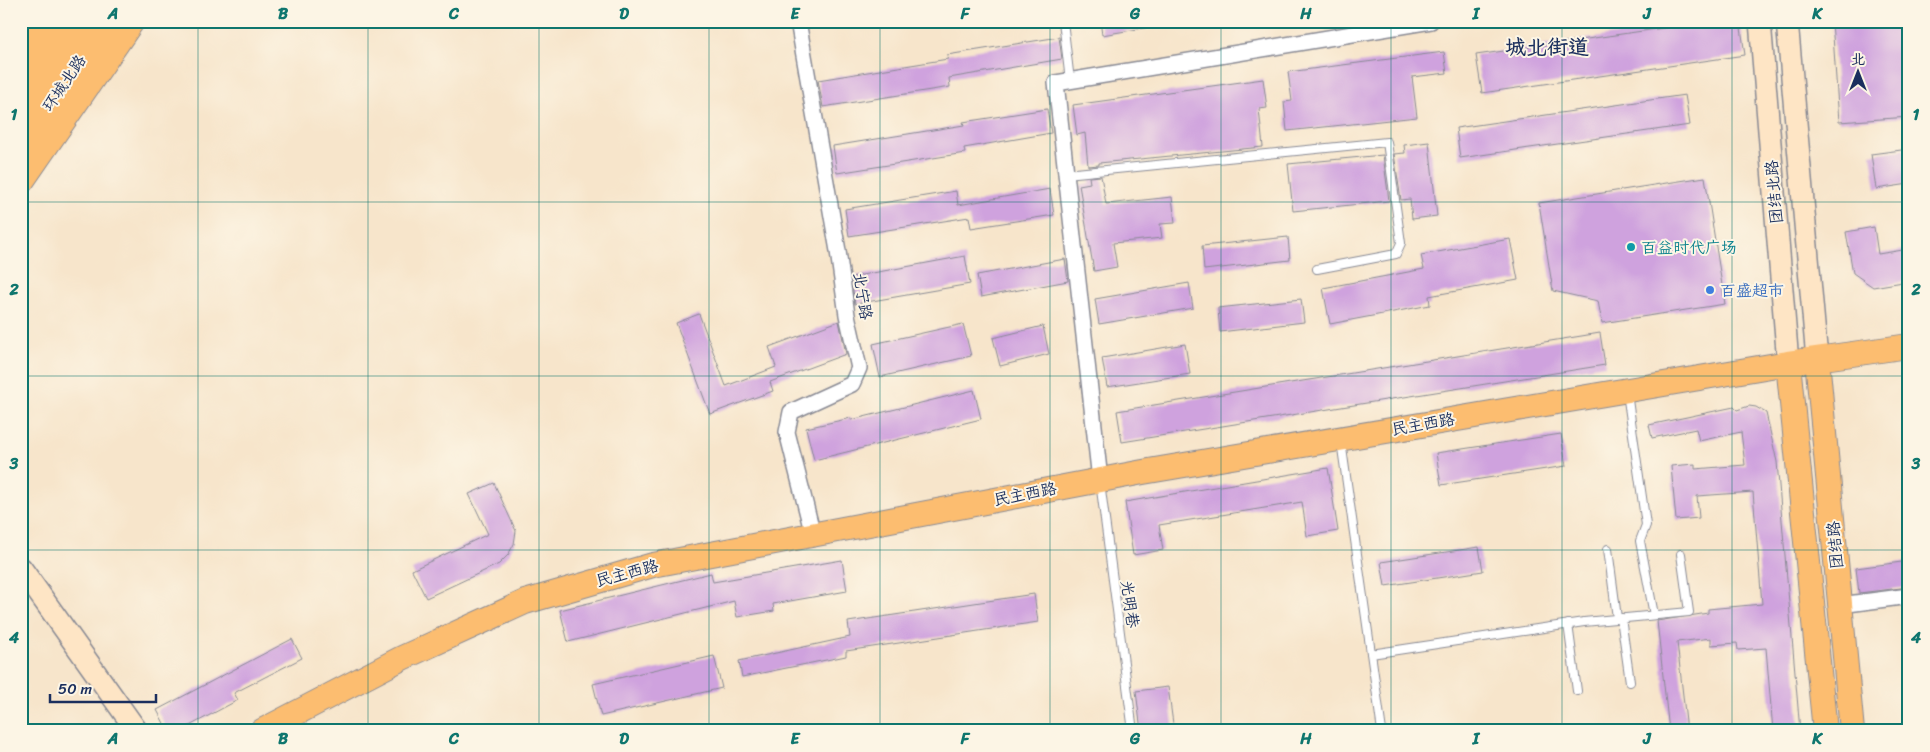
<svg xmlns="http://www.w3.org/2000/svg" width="1930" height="752" font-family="Sriracha,'LXGW WenKai TC',sans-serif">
	<rect width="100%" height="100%" fill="#fcf5e5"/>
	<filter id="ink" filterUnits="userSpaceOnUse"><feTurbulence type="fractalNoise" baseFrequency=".02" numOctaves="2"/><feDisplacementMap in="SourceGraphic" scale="10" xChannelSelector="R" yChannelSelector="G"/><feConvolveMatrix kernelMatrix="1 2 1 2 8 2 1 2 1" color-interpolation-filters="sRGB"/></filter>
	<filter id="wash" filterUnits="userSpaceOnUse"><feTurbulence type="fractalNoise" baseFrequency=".0096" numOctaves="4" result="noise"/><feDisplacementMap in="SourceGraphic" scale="20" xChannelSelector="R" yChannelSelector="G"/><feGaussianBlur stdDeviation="1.12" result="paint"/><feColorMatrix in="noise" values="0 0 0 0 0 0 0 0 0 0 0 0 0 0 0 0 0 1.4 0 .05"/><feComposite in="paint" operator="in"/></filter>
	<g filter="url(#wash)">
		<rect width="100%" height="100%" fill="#f7e5cb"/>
		<g id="blocks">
			<path fill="#cfa2de" d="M1100,21H1149L1150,27L1102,35Z
				M1712,21H1740L1745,55L1482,93L1476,55Z
				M1832,21H1909V117L1839,122Z
				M1059,37L1062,59L949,78L950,87L823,107L818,80L948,59L947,55Z
				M1444,52L1447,73L1412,77L1417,117L1287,131L1284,102L1292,101L1288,72Z
				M1263,79L1267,108L1259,109L1263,147L1099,163V165L1088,166L1085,133L1077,135L1073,105Z
				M1685,95L1690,125L1460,158L1456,128Z
				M1047,109L1051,133L964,148L965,153L837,173L833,146L964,125L963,122Z
				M1429,142L1437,216L1412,219L1410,199L1401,200L1394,154L1405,153L1404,145Z
				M1909,149V184L1876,189L1871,154Z
				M1383,155L1389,201L1293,211L1288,164Z
				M1101,176L1106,204L1172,197L1175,223L1160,224L1162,238L1113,243L1117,267L1094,271L1079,185L1090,183L1089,177Z
				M1705,177L1725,304L1602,323L1598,301L1553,291L1539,203Z
				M1050,189L1054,215L971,228L969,217L849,236L845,209L956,191L958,205Z
				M1874,227L1878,254L1909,249V281L1873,287L1853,273L1846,232Z
				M1288,237L1290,260L1204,270L1202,246Z
				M1510,239L1518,280L1429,296L1430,305L1330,324L1323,288L1424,269L1421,255Z
				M965,256L970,284L855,304L851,277Z
				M1065,259L1068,281L981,297L977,275Z
				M1189,283L1193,308L1099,324L1095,299Z
				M1301,299L1304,322L1220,332L1218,308Z
				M699,314L726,386L776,367L769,347L839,321L846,354L770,382L773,391L710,414L676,323Z
				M963,324L971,356L880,377L873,344Z
				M1043,326L1049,354L1000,366L993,338Z
				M1600,333L1605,365L1122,442L1117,411Z
				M1185,344L1190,374L1107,387L1102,358Z
				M974,390L981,419L814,460L806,428L851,418V420Z
				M1749,406L1756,407L1766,413L1777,462L1800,731H1773L1766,648L1738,650L1737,643L1711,645V638L1677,642L1687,731H1669L1657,621L1708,613V609L1762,604L1753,492L1697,496L1699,518L1676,520L1671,466L1695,464V469L1745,465L1741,432L1699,441L1696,429L1652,438L1649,425L1734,407L1737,410Z
				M1561,434L1566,466L1441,485L1436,453Z
				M1328,468L1338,531L1307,536L1302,502L1159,525L1163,550L1133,555L1125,502Z
				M494,483L516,531L514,544L508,555L499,564L426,598L412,570L488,534L469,494Z
				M1479,547L1483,571L1385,586L1381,562Z
				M842,560L847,591L773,604L774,611L737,617L734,601L568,642L560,610L711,573L713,582Z
				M1909,561V587L1859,593L1856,568Z
				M1034,594L1038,622L846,651V656L742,677L739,661L850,637L848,622Z
				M292,639L302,658L234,693L238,700L180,731H168L157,710Z
				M714,656L722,688L601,716L593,684Z
				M1168,687L1174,731H1141L1136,691Z"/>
		</g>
	</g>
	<g filter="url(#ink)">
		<use href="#blocks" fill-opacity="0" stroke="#898a94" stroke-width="1"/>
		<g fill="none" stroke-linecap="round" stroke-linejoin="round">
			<defs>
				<path id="lane" d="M1063,21L1070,81
					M1066,174L1387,142L1401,243L1396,254L1317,269
					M1627,393L1646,525L1640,541L1654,615
					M1341,441L1382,731
					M1100,482L1133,731
					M1608,549L1617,618
					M1621,618L1630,682
					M1568,624L1577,691
					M1371,654L1584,622L1689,612L1681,554"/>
				<path id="street" d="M798,21L838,251L847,315L859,368L852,384L791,412L787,432L813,535
					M1100,480L1056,83L1431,21
					M1840,605L1909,596"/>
				<path id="secondary" d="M1760,21L1788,363
					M1787,21L1817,359
					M21,568L137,731"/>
				<path id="primary" d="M1817,359L1852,731
					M1788,363L1825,731
					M262,731L402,658L525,602L653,565L1143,472L1788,363L1909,346"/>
				<path id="highway" d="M21,60L48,21
					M21,104L77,21
					M22,145L107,21
					M21,179L130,21"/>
			</defs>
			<use href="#lane" stroke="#898a94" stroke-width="10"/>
			<use href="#street" stroke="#898a94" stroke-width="18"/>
			<use href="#secondary" stroke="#898a94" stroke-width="24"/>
			<use href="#primary" stroke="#898a94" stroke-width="26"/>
			<use href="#highway" stroke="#898a94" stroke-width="30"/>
			<use href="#lane" stroke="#fff" stroke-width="8"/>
			<use href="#street" stroke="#fff" stroke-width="15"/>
			<use href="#secondary" stroke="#fee5c5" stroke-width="21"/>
			<use href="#primary" stroke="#fcbd6f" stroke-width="24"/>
			<use href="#highway" stroke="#fcbd6f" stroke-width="28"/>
		</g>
	</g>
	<path fill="none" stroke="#0f766e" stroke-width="1" stroke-opacity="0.55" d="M198,21V731M368,21V731M539,21V731M709,21V731M880,21V731M1050,21V731M1221,21V731M1391,21V731M1562,21V731M1732,21V731M21,202H1909M21,376H1909M21,550H1909"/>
	<circle fill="#0f9aa8" stroke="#fcf5e5" stroke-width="2" cx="1631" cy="247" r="5"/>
	<circle fill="#3f7fe0" stroke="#fcf5e5" stroke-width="2" cx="1710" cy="290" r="5"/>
	<g text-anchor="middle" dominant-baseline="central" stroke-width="4" stroke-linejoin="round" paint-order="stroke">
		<g font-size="16" fill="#1b2f5e" stroke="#fcf5e5">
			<text transform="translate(64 83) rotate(-56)">环城北路</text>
			<text transform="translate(1774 192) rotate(-95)">团结北路</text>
			<text transform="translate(863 296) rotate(81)">北宁路</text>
			<text transform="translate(1423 424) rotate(-10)">民主西路</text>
			<text transform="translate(1025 494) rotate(-11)">民主西路</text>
			<text transform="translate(1835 545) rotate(-95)">团结路</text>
			<text transform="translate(627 573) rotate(-15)">民主西路</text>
			<text transform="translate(1130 604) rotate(82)">光明巷</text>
		</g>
		<g font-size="16" fill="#0d838f" stroke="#fcf5e5" text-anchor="start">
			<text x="1641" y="247">百益时代广场</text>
		</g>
		<g font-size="16" fill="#366cbe" stroke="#fcf5e5" text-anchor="start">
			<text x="1720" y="290">百盛超市</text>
		</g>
		<g font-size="21" font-weight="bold" fill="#1b2f5e" stroke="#fcf5e5">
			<text x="1547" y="47">城北街道</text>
		</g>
	</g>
	<rect width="1930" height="752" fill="none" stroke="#fcf5e5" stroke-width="55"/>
	<g transform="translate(1858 72)" stroke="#fcf5e5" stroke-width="4" paint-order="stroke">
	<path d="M0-4L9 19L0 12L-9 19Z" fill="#1b2f5e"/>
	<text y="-8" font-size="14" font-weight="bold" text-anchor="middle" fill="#1b2f5e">北</text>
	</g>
	<path d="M50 694v8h106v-8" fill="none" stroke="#1b2f5e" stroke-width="2.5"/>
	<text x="58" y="694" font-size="15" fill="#1b2f5e" stroke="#fcf5e5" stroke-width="4" paint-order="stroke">50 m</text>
	<rect x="28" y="28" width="1874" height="696" fill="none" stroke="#0f766e" stroke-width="2"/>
	<g font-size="16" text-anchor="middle" font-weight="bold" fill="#0f766e">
		<text x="113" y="19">A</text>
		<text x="283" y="19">B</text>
		<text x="454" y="19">C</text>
		<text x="624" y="19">D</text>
		<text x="795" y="19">E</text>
		<text x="965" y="19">F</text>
		<text x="1135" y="19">G</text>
		<text x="1306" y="19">H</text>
		<text x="1476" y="19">I</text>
		<text x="1647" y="19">J</text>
		<text x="1817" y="19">K</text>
		<text x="14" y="120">1</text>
		<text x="1916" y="120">1</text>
		<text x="14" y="295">2</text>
		<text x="1916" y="295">2</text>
		<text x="14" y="469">3</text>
		<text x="1916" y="469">3</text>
		<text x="14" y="643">4</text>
		<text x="1916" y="643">4</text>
		<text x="113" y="744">A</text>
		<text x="283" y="744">B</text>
		<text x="454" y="744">C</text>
		<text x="624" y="744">D</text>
		<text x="795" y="744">E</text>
		<text x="965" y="744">F</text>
		<text x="1135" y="744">G</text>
		<text x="1306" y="744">H</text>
		<text x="1476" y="744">I</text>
		<text x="1647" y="744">J</text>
		<text x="1817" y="744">K</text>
	</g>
</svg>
